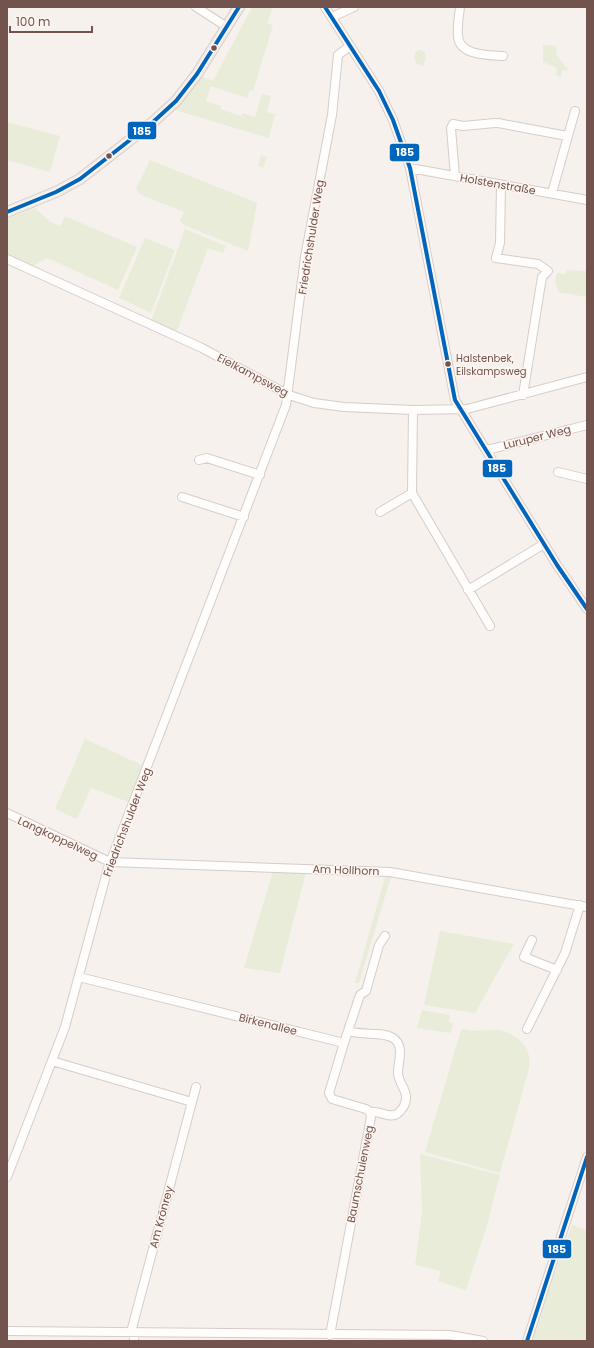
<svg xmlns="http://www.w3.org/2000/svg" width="594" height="1348" font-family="Poppins,sans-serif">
	<rect width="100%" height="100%" fill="#f7f1ed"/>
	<path fill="#e8ecd9" d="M252,7H273L267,23L273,25L253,91L250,90L247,98L211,86L206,101L221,106L220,109L241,116L243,113L255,117L262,94L271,96L267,112L275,114L269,138L175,110L203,77L213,81Z
		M543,45L557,46L556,54L569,71L562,70L561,77L556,75L557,68L543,62Z
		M421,50L425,53L426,59L423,66L417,64L414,58L416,51Z
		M7,122L60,136L50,172L7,160Z
		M261,155L267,157L263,168L258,166Z
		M150,160L257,203L248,251L184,225L180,221L184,212L141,195L136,189Z
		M35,208L49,221L60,226L65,216L137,247L118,290L47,258L31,267L7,256V219Z
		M185,229L226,246L223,253L208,248L176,333L151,321Z
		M145,238L175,250L151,313L119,298Z
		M567,270L587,271V297L558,292L555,281L557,273L566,274Z
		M85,739L144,766L131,803L91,788L77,819L55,809Z
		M273,871L306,872L280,973L244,968Z
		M393,875L389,883L359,983H355L385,877Z
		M440,931L514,944L475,1013L424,1005Z
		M422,1010L450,1015L449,1022L453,1023L451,1033L417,1028Z
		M463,1029C475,1033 485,1029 497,1030C509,1031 527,1042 529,1056C530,1059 529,1064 529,1068L500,1173L425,1152L461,1030Z
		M420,1154L500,1175L486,1229L466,1290L438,1281L441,1271L415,1265L422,1212Z
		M572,1225L587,1230V1341H531Z"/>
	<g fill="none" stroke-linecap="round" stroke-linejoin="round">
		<defs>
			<path id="minor" d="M196,7L227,27
				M325,7L379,91L393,120L410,168L455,400L557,565L587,609
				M460,7C459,16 457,26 458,36C459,56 489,55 503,56
				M332,17L354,7
				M498,123L567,136
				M410,168L587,200
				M455,176L451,128L453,124L463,126L495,123
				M501,185L500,243L496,258L538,264L548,271L542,277L523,395
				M552,193L575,111
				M7,259L202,348L289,395L314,403L344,407L413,410L467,409L587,377
				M413,410L412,493L490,626
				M487,450L587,425
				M199,460L207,458L260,475
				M558,472L587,479
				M182,497L244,517
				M380,512L412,493
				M468,590L544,544
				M7,813L110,862L390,872L587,907
				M532,940L524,957L557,970
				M79,977L344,1043L360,995L366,991L379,945L385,936
				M527,1029L565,953L580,905
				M349,1031C363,1036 382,1031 393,1038C405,1046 398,1061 398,1073C398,1082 407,1090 406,1098C406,1105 402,1110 397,1114C389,1119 379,1110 370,1112
				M52,1061L192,1102L131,1332
				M192,1102L196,1087
				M7,1177L65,1027L108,868L286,405L305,257L332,115L338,55L350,46
				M7,1331L450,1335L483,1341
				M134,1332V1341
				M330,1335L371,1117L370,1112L366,1109L332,1099L329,1093L344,1043
				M527,1341L587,1157"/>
			<path id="major" d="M7,212L56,192L80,179L153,122L176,101L197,74L239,7"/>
		</defs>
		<use href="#minor" stroke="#d6ccca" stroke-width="10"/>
		<use href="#major" stroke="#d8cecb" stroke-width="12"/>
		<use href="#minor" stroke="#fefdfc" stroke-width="8"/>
		<use href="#major" stroke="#f2ebe6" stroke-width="10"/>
		<defs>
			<path id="bus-1" d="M325,7L379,91L393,120L410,168L455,400L557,565L587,609
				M7,212L56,192L80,179L153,122L176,101L197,74L239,7
				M527,1341L587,1157"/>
		</defs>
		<use href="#bus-1" stroke="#fef5ef" stroke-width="7"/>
		<use href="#bus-1" stroke="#0065bd" stroke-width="4"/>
	</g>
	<g fill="#73534e" stroke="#fef5ef" stroke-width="1.5">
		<circle cx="214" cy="48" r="3.5"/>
		<circle cx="109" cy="156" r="3.5"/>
		<circle cx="448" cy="364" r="3.5"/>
	</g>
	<g text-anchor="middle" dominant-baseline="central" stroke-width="3" stroke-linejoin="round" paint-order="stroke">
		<g font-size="10" fill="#73534e" stroke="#fef5ef" text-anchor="start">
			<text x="456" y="358">Halstenbek,<tspan x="456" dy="13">Eilskampsweg</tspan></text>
		</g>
		<g font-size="11" fill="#73534e" stroke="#fef5ef">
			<text transform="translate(498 184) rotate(10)">Holstenstraße</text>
			<text transform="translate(311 237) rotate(-81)">Friedrichshulder Weg</text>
			<text transform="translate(253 375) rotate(28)">Eielkampsweg</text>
			<text transform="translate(537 437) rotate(-14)">Luruper Weg</text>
			<text transform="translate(127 822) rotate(-69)">Friedrichshulder Weg</text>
			<text transform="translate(58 838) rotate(25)">Langkoppelweg</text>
			<text transform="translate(346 870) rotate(2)">Am Hollhorn</text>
			<text transform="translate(268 1024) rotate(14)">Birkenallee</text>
			<text transform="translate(360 1174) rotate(-79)">Baumschulenweg</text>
			<text transform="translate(161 1217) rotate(-75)">Am Krönrey</text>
		</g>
	</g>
	<g stroke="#fef5ef" stroke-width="1.5">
		<rect x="127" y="121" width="30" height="19" rx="4" fill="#0065bd"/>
		<rect x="389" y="143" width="31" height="19" rx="4" fill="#0065bd"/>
		<rect x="482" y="459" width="31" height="19" rx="4" fill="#0065bd"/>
		<rect x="542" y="1239" width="30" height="20" rx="4" fill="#0065bd"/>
	</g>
	<g font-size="11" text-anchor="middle" font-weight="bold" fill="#fff">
		<text x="142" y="135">185</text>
		<text x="405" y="156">185</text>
		<text x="497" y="472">185</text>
		<text x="557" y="1253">185</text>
	</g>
	<rect width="594" height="1348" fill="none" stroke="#73534e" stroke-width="16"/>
	<path d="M10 26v6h82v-6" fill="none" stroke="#73534e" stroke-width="2"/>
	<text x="16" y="26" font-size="12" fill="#73534e" stroke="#fef5ef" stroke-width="3" paint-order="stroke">100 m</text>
</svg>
